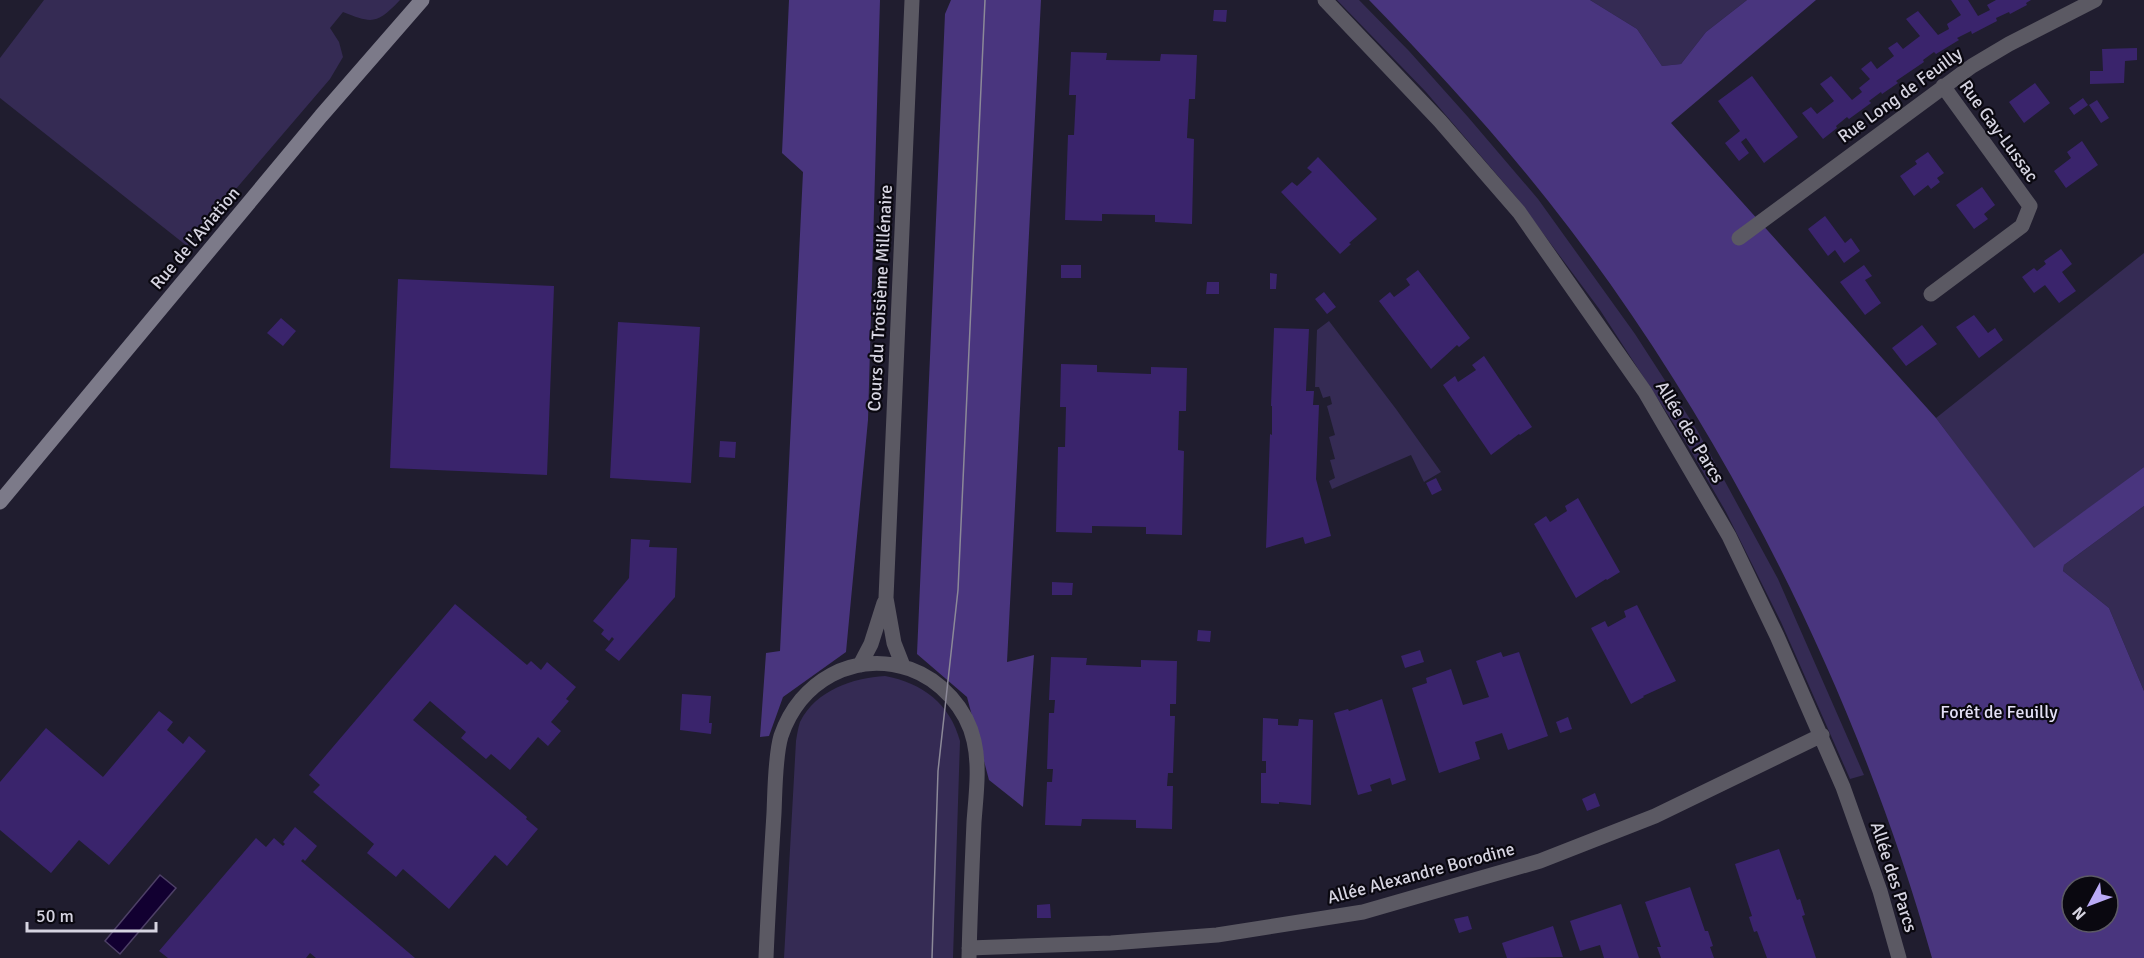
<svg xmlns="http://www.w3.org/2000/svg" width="2144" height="958" font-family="Signika,sans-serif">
	<rect width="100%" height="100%" fill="#201d2f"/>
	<path fill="#352b54" d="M44,0H400C377,24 373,24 343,12L330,28L339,42L343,57L330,79L187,246L0,98V58Z
		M1337,0H1359L1409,51L1468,117L1538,199L1635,334L1697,430L1778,579L1864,775L1850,779L1781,622L1726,512L1685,441L1600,310L1516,197L1426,92Z
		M1590,0H1747L1706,32L1681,64L1662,66L1637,29Z
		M2144,253V467L2034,549L1936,418Z
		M1329,321L1396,409L1441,472L1424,482L1411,455L1332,489L1329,481L1335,478L1330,460L1335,459L1329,437L1335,435L1327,406L1332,404L1330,396L1323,398L1319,387H1315L1317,330Z
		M2144,506V691L2109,608L2063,571L2064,565Z
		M885,676C923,683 950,704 960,741L953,958H784L796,741C797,735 798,728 800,722C816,690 853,678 885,676Z"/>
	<path fill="#49357e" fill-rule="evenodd" d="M789,0H880L868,420L846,652L783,697L769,736L760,737L766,653L780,651L803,172L782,153Z
		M951,0H1041L1007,662L1034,655L1023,807L989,780L967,697L917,654L945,14Z
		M1369,0H1590L1637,29L1662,66L1681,64L1706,32L1747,0H1816L1671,123L1936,418L2034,548L2144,467V506L2064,565L2063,571L2109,608L2144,691V958H1932C1857,691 1721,420 1549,202C1493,131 1432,65 1369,0ZM2072,886H2108V922H2072Z"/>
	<path fill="#120031" stroke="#4d4066" stroke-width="1.5" d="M160,875L176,888L120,954L105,941Z"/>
	<path fill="#3a246c" d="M1951,0H1968L1978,16L1990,10L1987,5L1996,0H2031L2026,3L2027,5L2010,14L2009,12L1996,18L1997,21L1972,34L1971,31L1957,38L1959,40L1936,54L1934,52L1923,60L1924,62L1896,81L1898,83L1882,94L1881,92L1869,101L1871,103L1849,119L1847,117L1836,126L1837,128L1823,139L1802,113L1811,107L1817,114L1834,101L1820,84L1831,76L1852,100L1862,92L1859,88L1870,79L1861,69L1871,61L1877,69L1894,56L1888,48L1897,42L1903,49L1920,36L1906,19L1918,11L1938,35L1949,29L1947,24L1961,15Z
		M1214,10H1227L1226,22L1213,21Z
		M2137,48V60L2125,61L2124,83L2090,84V71H2103L2102,49Z
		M1071,52L1107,53L1106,60L1160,61L1161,54L1197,55L1195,99H1189L1187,138L1194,139L1192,224L1155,222V215L1102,214V221L1065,220L1068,135H1074L1076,95H1069Z
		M1752,76L1798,137L1764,163L1746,138L1741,142L1749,153L1739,161L1725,143L1740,131L1718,101Z
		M2035,83L2050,103L2024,123L2009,102Z
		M2083,98L2088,105L2074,115L2069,108Z
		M2097,100L2109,118L2101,123L2089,105Z
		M2082,141L2098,165L2066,188L2054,171L2071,158L2067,152Z
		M1928,152L1944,173L1937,178L1940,182L1931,189L1928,185L1914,196L1900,176L1917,164L1915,161Z
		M1318,157L1377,219L1349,243L1351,244L1340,254L1281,192L1292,182L1297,186L1312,172L1307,168Z
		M1982,187L1995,205L1984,214L1988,219L1974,229L1956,205Z
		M1825,216L1845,243L1851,238L1860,251L1844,263L1835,250L1828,256L1808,229Z
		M2061,249L2072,264L2062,272L2076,291L2059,303L2045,285L2034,293L2022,277L2034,268L2037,271L2046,264L2044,261Z
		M1061,265H1081V278H1061Z
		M1864,265L1872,276L1865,280L1881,303L1865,315L1840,282Z
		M1418,270L1470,338L1459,347L1457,345L1431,369L1379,301L1390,292L1394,297L1410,285L1406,279Z
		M1270,273L1277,274L1276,289H1270Z
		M398,279L554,286L547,475L390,468Z
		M1207,282H1219V294H1206Z
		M1324,292L1336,307L1327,314L1315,299Z
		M1974,315L1988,333L1995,328L2003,340L1979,358L1956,327Z
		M281,318L296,331L283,346L267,333Z
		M618,322L700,327L691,483L610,478Z
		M1922,325L1937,344L1906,366L1892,348Z
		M1274,328L1309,329L1306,391H1314L1313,405H1319L1316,479L1331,536L1305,544L1303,537L1266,548L1270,434L1272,435V406H1271Z
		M1484,356L1532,427L1520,435L1519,434L1491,455L1443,385L1455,376L1458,382L1476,370L1472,365Z
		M1061,364L1097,365V372L1151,374V367L1187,368L1186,411H1179L1178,450L1184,451L1182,535L1146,534V527L1092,526V533L1056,532L1058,447H1065L1066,407H1060Z
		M720,441L736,442L735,458L719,457Z
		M1436,478L1442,490L1432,495L1426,483Z
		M1578,498L1620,572L1607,580L1606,579L1576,598L1534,524L1546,516L1550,522L1567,511L1565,506Z
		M631,539L650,540L649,547L677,548L675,597L619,661L605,650L614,639L612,637L609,641L601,634L604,630L593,621L629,578Z
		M1052,582L1073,583L1072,595H1052Z
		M455,604L527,665L531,661L541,670L547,662L576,687L566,699L569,701L551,722L561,731L548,746L538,737L510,770L491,754L486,759L461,738L466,732L430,701L413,720L527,817L526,819L538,829L507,866L495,855L449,909L403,869L396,877L367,853L374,844L313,792L320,785L309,775Z
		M1637,605L1676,681L1643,696L1644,697L1631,704L1591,628L1605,621L1608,627L1626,617L1624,611Z
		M1198,630L1211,631L1210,642L1197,641Z
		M1420,650L1424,662L1405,668L1401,656Z
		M1501,652L1503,657L1519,652L1548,736L1508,750L1502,733L1475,742L1480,759L1439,773L1412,688L1427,683L1426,678L1451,669L1463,705L1489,697L1476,661Z
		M1051,657L1087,658L1086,665L1141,667V660L1177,661L1176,704H1170V716H1175L1173,773H1168L1167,786H1173L1172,829L1136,828V820L1082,819L1081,826L1045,825L1047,782H1052L1053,769H1047L1049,713H1054L1055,700H1049Z
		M682,694L711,696L709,723H712L711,734L680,730Z
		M1382,699L1406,780L1392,785L1390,778L1370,785L1372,791L1358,795L1334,713L1348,709L1349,711Z
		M159,711L173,722L167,730L183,744L189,736L206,751L109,865L79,840L51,873L0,830V782L46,728L103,777Z
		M1568,717L1572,729L1560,733L1556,722Z
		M1263,718L1278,719V725L1298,726L1299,719L1313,720L1311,805L1279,802V804L1261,803V773H1266V761H1262Z
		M1595,793L1600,806L1587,811L1582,799Z
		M295,827L317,846L305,861L303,859L301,861L415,958H316L310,953L306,958H168L159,951L256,838L266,847L274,838L283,846L285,844L283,842Z
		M1779,849L1797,900L1800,899L1805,915L1802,916L1816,958H1767L1757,931L1754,932L1749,917L1752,916L1735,864Z
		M1690,887L1705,931H1708L1713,946L1710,947L1714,958H1661L1657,947H1661L1645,902Z
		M1050,904L1051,918H1037V905Z
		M1621,904L1639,958H1604L1600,945L1580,951L1570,921Z
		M1468,916L1472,929L1459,933L1454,919Z
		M1553,926L1563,957L1507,958L1502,943Z"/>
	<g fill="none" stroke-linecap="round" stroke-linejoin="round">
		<path stroke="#5b5963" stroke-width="15" d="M1325,0L1440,121L1519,212L1645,392L1729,536L1777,636L1843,787L1880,891L1899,958
			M1739,238L1972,66L2009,44L2095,0
			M1931,294L2022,226L2030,206L1943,86
			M860,665L871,644L884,603
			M903,666L894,643L886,598L912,0
			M969,948L1111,943L1217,935L1363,912L1540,861L1655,816L1822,735
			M766,958C768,910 771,861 774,813C775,791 775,756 781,736C800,681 854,650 910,669C941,680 967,709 974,741C980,767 976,795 974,822C972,867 970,913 969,958"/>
		<path stroke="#7c7a89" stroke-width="15" d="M0,502L321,116L422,0"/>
		<path stroke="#8c8998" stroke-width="1.5" d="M932,958L938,771L958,590L985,0"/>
	</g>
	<g text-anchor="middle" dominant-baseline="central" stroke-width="4.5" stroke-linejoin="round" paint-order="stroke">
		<g font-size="18" fill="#d6d4e1" stroke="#0a0810">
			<text transform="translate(1900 95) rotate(-36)">Rue Long de Feuilly</text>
			<text transform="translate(1999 131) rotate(54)">Rue Gay-Lussac</text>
			<text transform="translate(195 238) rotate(-50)">Rue de l'Aviation</text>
			<text transform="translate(880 298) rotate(-87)">Cours du Troisième Millénaire</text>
			<text transform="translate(1690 432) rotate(59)">Allée des Parcs</text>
			<text transform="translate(1421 873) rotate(-15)">Allée Alexandre Borodine</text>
			<text transform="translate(1894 877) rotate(72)">Allée des Parcs</text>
		</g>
		<g font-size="18" fill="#e4e0f6" stroke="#0a0810">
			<text x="1999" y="712">Forêt de Feuilly</text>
		</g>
	</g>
	<g transform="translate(2090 904) rotate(229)"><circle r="28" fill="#0a0810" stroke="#5c5a64" stroke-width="1.5"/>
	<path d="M0-4.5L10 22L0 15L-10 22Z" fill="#baaaf6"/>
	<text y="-9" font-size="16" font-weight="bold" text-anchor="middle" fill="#d6d4e1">N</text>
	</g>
	<path d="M27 922v9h129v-9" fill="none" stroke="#d6d4e1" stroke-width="3"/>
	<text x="36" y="922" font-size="18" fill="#d6d4e1" stroke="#0a0810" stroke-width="4.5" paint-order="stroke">50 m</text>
</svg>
